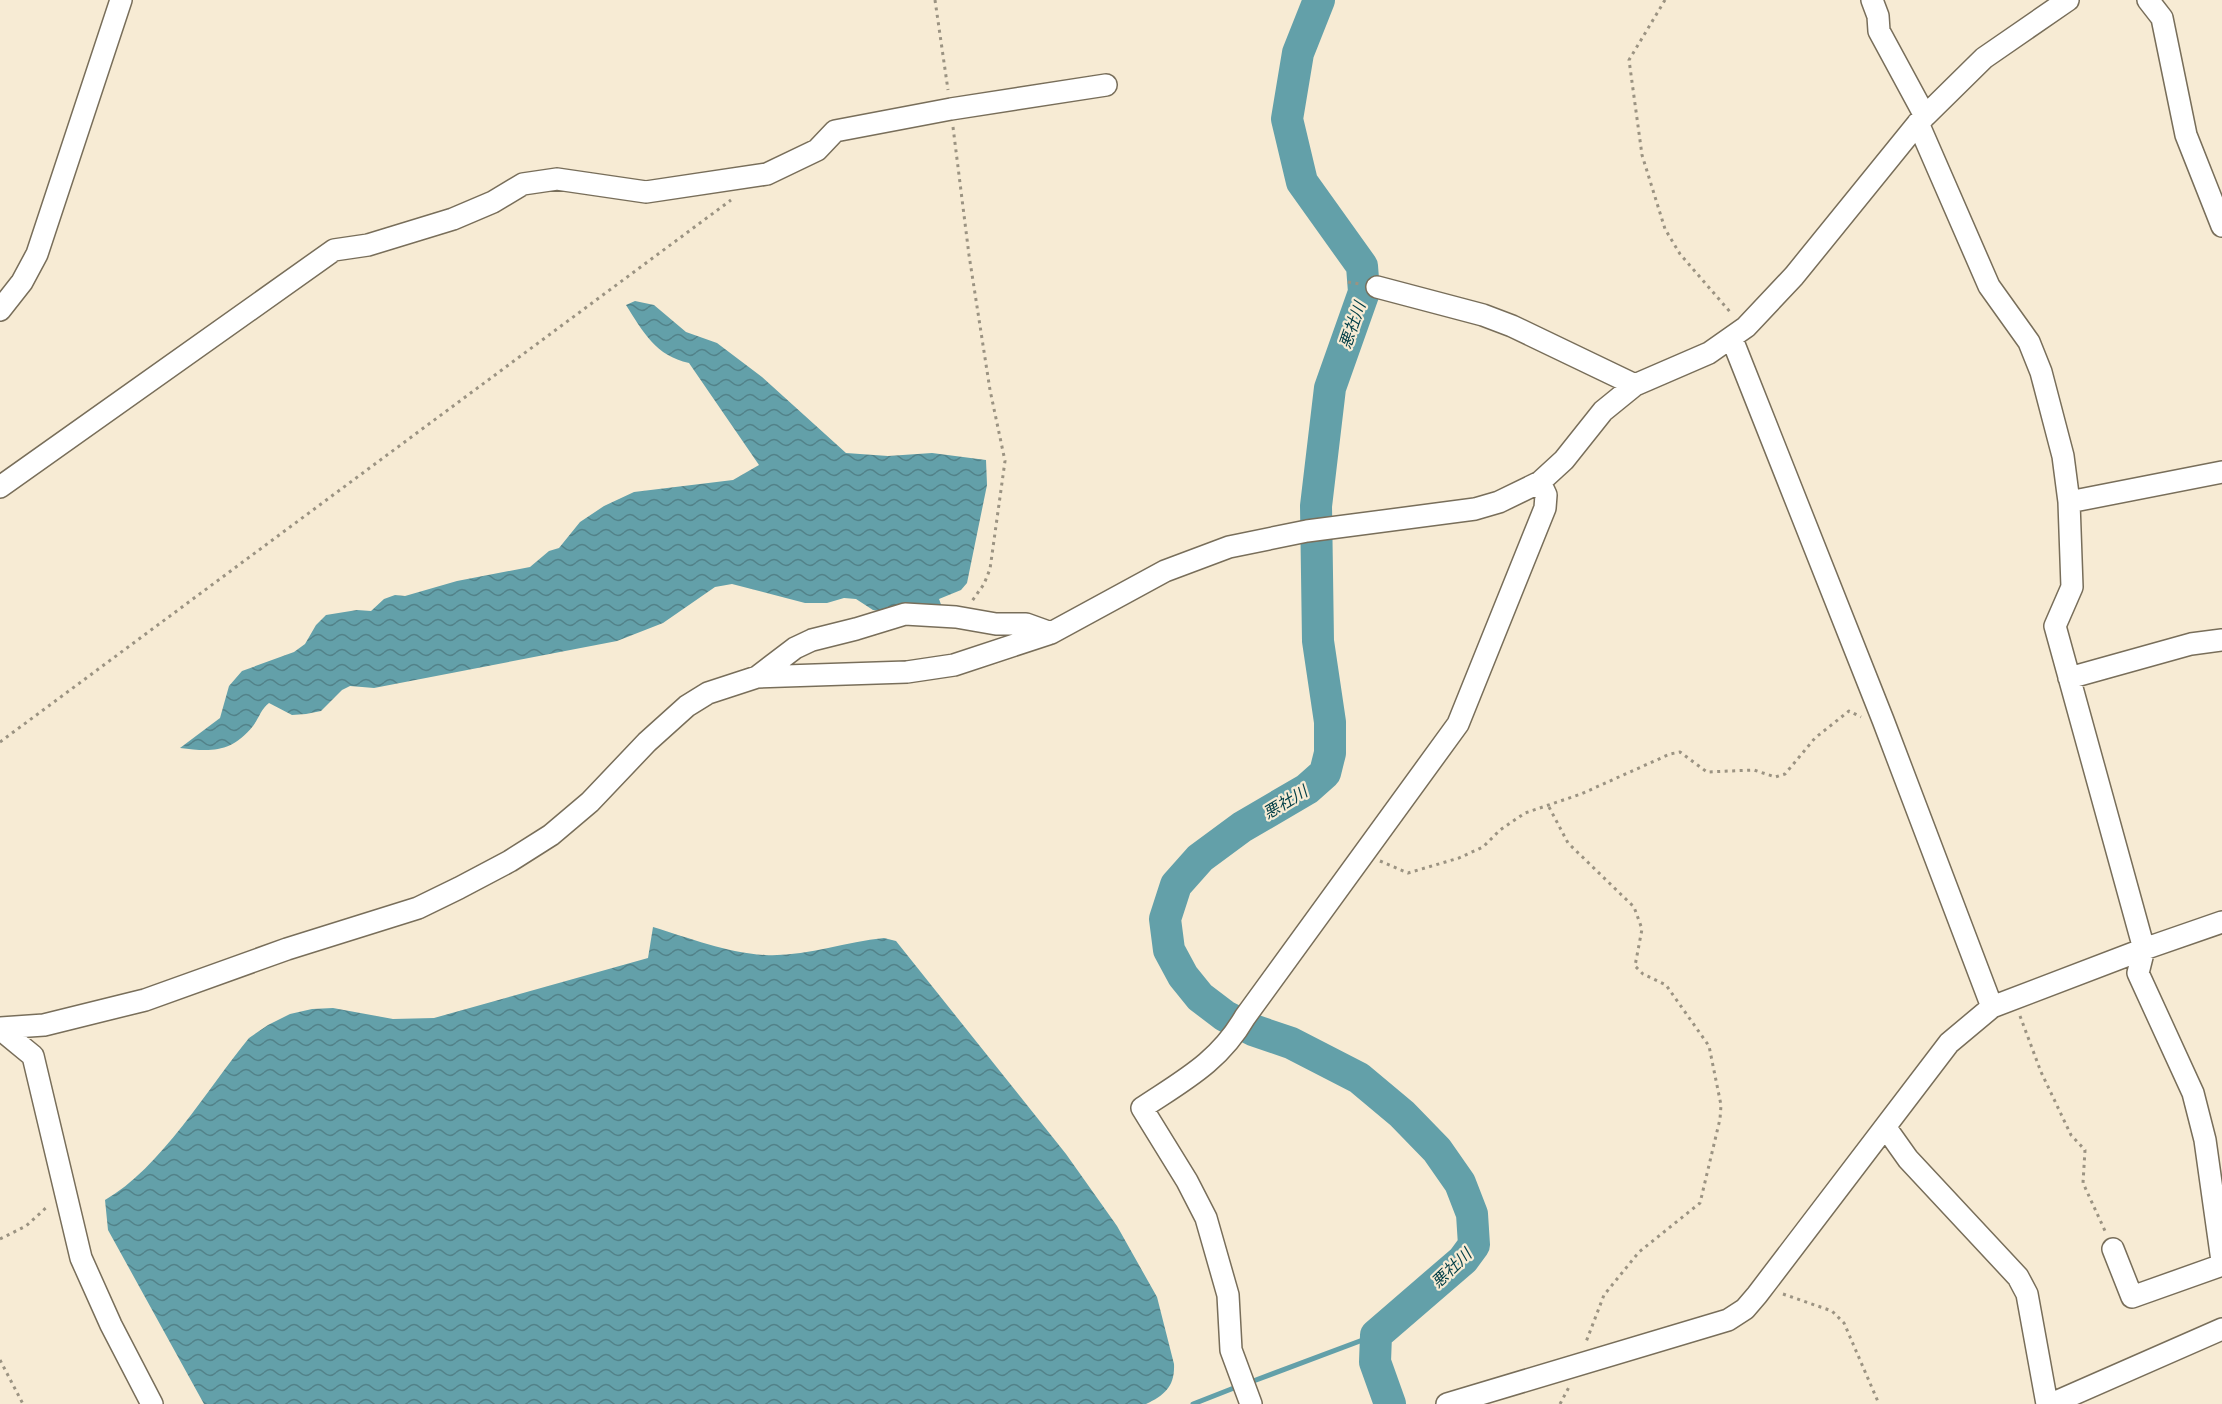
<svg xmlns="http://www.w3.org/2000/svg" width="2222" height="1404" font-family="Merriweather,'Noto Sans JP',serif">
	<defs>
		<pattern id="water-waves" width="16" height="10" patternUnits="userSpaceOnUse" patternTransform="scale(1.5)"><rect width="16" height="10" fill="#63a0a9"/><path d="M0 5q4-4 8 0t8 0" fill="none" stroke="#528289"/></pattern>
	</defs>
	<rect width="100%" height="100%" fill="#f7ebd4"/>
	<path fill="url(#water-waves)" d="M635,301L654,305L686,332L717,343L762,377L846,453L888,456L932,453L986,460L987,485L967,583L961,590L939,599L943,610L884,612L873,610L856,599L844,598L827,603H805L732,584L715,587L663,623L617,641L374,688L350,686L342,690L321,711L306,714L292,715L269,703C261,709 259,718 253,726C231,753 211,752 180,748L220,718L229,686L242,671L294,652L305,644L316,625L326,615L357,610L371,611L384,599L395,595L405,596L457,581L530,567L549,551L559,548L580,522L604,506L634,492L733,480L759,465L689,363C656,356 643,332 626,305Z
		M653,927C689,938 728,953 765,955C805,957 844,942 884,938L896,941L1066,1154L1117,1226L1157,1297L1174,1364C1175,1386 1165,1395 1146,1404H204L108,1230L105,1200C160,1169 208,1088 249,1038L268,1025L290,1014L312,1009L333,1008L393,1019L434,1018L648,958Z"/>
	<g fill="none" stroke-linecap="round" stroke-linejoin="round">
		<path stroke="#63a0a9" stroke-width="5" d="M1248,1383L1376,1335
			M1193,1404L1239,1386"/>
		<path stroke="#63a0a9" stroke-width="32" d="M1319,0L1298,53L1287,119L1302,182L1362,266L1364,292L1330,388L1316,506L1318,641L1330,722V753L1325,773L1307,789L1242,827L1200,858L1176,885L1165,919L1169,950L1183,976L1200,997L1225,1016L1253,1030L1291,1043L1359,1078L1402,1114L1437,1150L1460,1183L1472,1214L1474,1245L1463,1260L1376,1335L1375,1362L1390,1404"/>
		<defs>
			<path id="street" d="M1872,0L1878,16L1879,31L1925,116
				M2148,0L2162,18L2186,135L2222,226
				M1918,123L1989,286L2029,342L2041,372L2063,456L2069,502L2072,587L2055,626L2144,949L2138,973L2193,1093L2205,1140L2222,1261
				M1377,287L1483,315L1512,326L1635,385
				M0,310L22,282L37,254L121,0
				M1732,339L1883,720L1992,1007
				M0,487L334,250L368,245L453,219L493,202L523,184L557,179L646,192L767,174L817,150L835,131L951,109L1106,85
				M2069,502L2222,472
				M757,677L907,672L954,665L1051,633
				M2069,678L2191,644L2222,640
				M0,1028L44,1025L145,1000L287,949L418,908L459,888L510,861L551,835L590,802L647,742L687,706L708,693L757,677L795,648L812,640L856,629L905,614L956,617L996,624H1026L1051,633L1165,571L1229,547L1307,531L1475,509L1499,502L1540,482L1564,460L1603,411L1635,385L1709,353L1746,327L1794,276L1918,123L1984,58L2068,0
				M0,1029L33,1056L81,1258L111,1325L152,1404
				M1886,1128L1908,1159L2018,1277L2027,1294L2047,1404
				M2113,1249L2132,1297L2222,1265
				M1251,1404L1231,1350L1228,1295L1206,1218L1187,1181L1142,1108C1184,1080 1219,1062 1245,1017L1458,724L1545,508L1546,495L1540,482
				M1447,1404L1728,1320L1745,1309L1757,1295L1949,1043L1992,1007L2144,949L2222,922
				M2051,1404L2222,1329"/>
		</defs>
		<use href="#street" stroke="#786e5a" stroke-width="24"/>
		<path stroke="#9b9382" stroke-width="3" stroke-dasharray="3 4.5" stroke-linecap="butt" d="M935,0L948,90
			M1665,0L1629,60L1642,155L1665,229L1680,254L1731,313
			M953,127L969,255L990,390L1005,461L990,569L984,584L972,601
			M1348,282L1360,284
			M0,742L731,200
			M1549,807L1568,843L1634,907L1642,929L1635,966L1643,974L1666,985L1709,1046L1721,1105L1720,1119L1700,1203L1639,1252L1604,1295L1586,1342
			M1380,861L1408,873L1459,858L1483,847L1500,830L1525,813L1581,794L1670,754L1680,752L1707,772L1754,770L1775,777L1785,774L1815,738L1849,711L1861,717
			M2020,1016L2041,1072L2071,1135L2085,1150L2083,1183L2106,1233
			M0,1239L26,1226L48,1206
			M1783,1294L1832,1311L1844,1323L1879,1404
			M0,1360L23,1404
			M1560,1404L1569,1387"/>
		<use href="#street" stroke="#fff" stroke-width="21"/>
	</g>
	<g text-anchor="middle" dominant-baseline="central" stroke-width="4.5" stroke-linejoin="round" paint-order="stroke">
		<g font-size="16" font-style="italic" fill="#054048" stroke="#f7ebd4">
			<text transform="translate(1352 325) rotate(-71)">悪社川</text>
			<text transform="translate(1285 802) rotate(-31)">悪社川</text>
			<text transform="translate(1451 1268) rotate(-44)">悪社川</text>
		</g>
	</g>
</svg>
